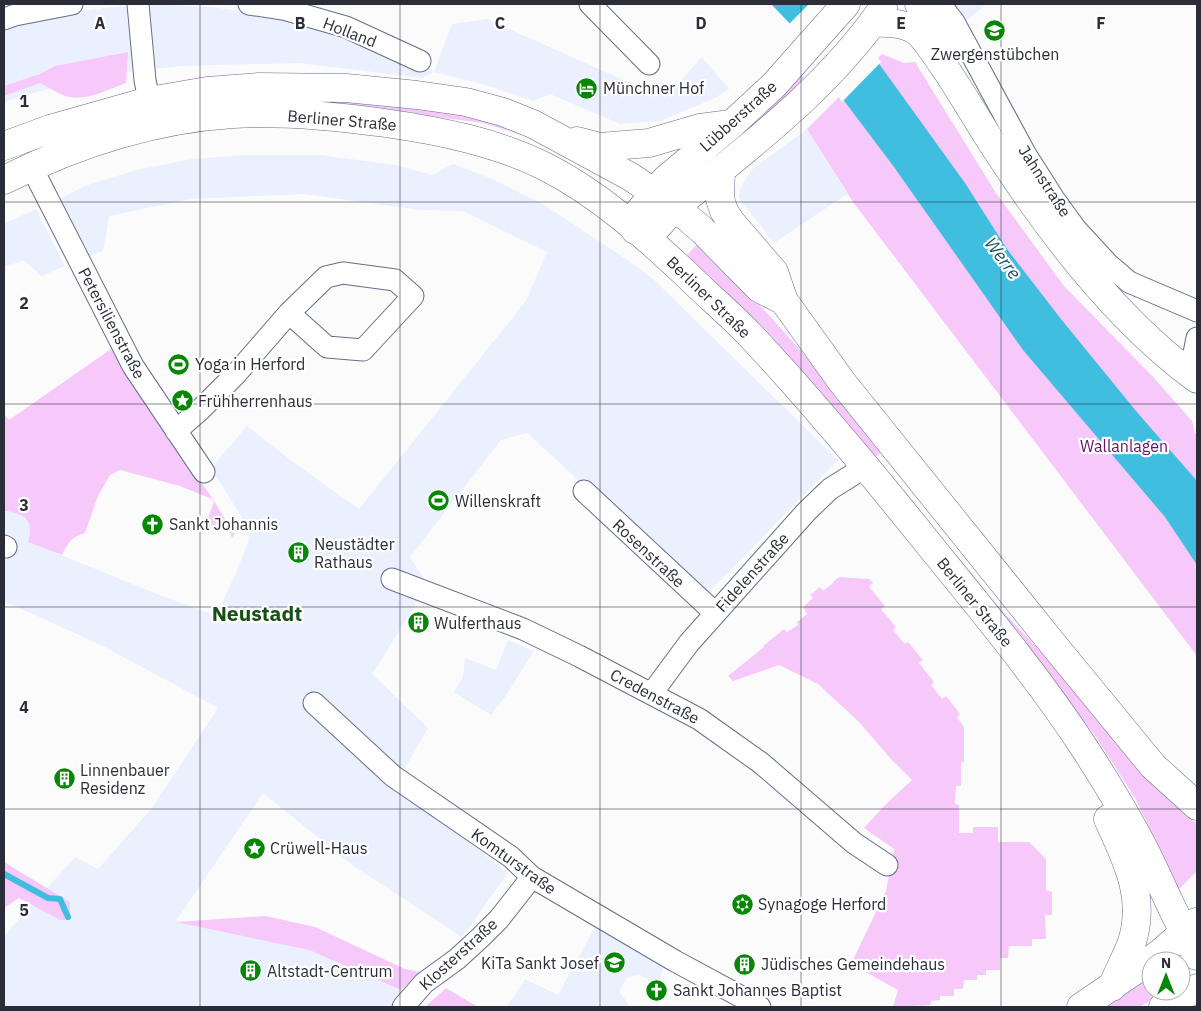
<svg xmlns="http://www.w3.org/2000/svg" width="1201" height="1011" font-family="'IBM Plex Sans',sans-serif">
	<rect width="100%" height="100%" fill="#fbfbfb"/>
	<path fill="#ebf0fe" d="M138,4L212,7L281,17L344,32L434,72L452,24L487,19L646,90L677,84L702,57L729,89L715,98L660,121L620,124L550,94L533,101L486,85L434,72L422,78L299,63L182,66L108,74L18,97L4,103V29L41,16Z
		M944,4H987L963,23Z
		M807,129L847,194L774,243L739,198V194L742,186L751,170Z
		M246,155H319L396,165L432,175L453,164L490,178L546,206L632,263L653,279L838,460L705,596L527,433L501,440L410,557L428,585L372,674L428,728L395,785L508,873L462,937L352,865L263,793L176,921L309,950L401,990L391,1007H4V936L75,857L98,869L151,809L218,708L101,645L4,601V511L19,513L30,523L31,533L29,542L157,594L216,616L239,566L249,539L244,521L211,468L247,426L293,462L359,509L526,301L547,252L463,211L420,210L304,194L191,199L109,216L103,251L90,256L61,198L85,186L136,170L192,159Z
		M36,209L65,266L42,276L24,261L4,266V224Z
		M508,640L534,651L505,697L491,715L454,692L463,677L465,658L496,670Z
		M595,927L663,968L658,985L640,975L628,977L621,987L620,993L628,1003L626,1007H507L525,979L558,995Z"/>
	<path fill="#f7c9fb" d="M128,52L126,83C107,90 85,102 65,96C57,93 48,87 40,83L4,96V86L40,74L55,66Z
		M882,54L904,63L915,62L996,193L1064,286L1154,378L1192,421L1195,433L1197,436V656L853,202L807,129Z
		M802,75L805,79L751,128L684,184H681L775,101Z
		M244,99L362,102L485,117L527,131L561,153L525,136L483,123L428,116Z
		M700,241L732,274L820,372L881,450L879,455L873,457L775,340L755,319L686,256Z
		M111,349L143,400L213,499L234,534L232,538L229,530L206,523L214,502L212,499L180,486L120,470L110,475L98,496L85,533C72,537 68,542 62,555L28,542C35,520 24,513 4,511V414L9,420Z
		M902,491H905L991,599L1062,674L1147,774L1197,824V871L1178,890L1165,861L1135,798L1094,734Z
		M839,577L869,579L873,583L869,587L885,606L881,609L896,627L893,630L905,644L908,642L923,660L919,663L934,682L931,685L942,699L946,696L960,714L957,717L964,727V762H961V786H956L955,804L959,805V833H973V827H998V842H1029L1046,859V890L1052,892V915H1045L1046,939H1032V946H1009L1008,958H1000V970H986V975H977V980H964L963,989H954V996H940V1000L931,1001V1005L893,1007L898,990L851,964L886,891L894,849L864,828L884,806L912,780L890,758L859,722L818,684L779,665L733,681L728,676L764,647L763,646L784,629L787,632L798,625L797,622L807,614L803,607L813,598L810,595L820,587L823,591L833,583L834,584L833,582Z
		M4,862L70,902V920H60L19,898L4,908Z
		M265,916L315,927L405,969L420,972L401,990L309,950L176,922Z
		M1151,972V991H1168L1139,1007H1100Z
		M446,988L478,1007H425Z"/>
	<path fill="#3fbee0" d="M771,4H836L965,183L1007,249L1061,319L1136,411L1197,481V565L1165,517L1023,350L894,167L845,102L794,28Z"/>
	<path fill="#fbfbfb" d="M809,4H840L881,62L842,102L788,25Z"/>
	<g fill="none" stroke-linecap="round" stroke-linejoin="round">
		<path stroke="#3fbee0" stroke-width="6" d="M4,874L48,898L60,899L68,917"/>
		<defs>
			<path id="street" d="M138,4L145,80L149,101
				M249,4L283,9L346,27L420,61
				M590,4L649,64
				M940,4L954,22L1026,155L1054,199L1075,228L1108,264L1129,282L1197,311
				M4,19L15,15L72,4
				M31,166L133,366L204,472
				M343,273L395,280L413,296L363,350L327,347L289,313L326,277Z
				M1185,371L1194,353L1197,338
				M176,431L201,409L236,374L289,313
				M584,491L715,613
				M4,546L6,547
				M392,579L523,629L579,656L699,719L761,763L854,843L887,865
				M652,693L689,643L807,511L830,489L857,472L868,469
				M314,703L393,776L511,857L532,877L675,961L760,1007
				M403,1007L424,983L457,959L481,937L499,919L532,877"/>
			<path id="secondary" d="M919,4L944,46
				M873,23C887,22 909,23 920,34C930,45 938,58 947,71C967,101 985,134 1006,164C1056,240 1123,325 1197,379
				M577,141L600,147L649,143L700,128L731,124
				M4,146L50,129L149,101L207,91L259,87L346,88L417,95L466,102L503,112L533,124L631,177L675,207L702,230L759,288L784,301
				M721,169L720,199L724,211L731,222L774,272L784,301L842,382L1048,638L1153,766L1197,806
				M4,180C74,145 154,119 233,114C284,111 335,116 385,123C441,131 496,142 546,167C599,194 643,234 686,274C707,295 730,314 750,335C812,401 870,471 927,542C982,610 1039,678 1087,752C1110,788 1133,825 1151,863C1166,894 1179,926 1197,956
				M635,230L657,227L675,207C749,147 828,88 883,8
				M635,230L638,213L665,180L732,124L774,85L846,4
				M1108,819C1127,860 1147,899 1131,945C1125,959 1118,973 1112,987
				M1081,1007L1159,954L1196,922
				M1163,1007L1197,988"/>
		</defs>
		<use href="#street" stroke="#666e87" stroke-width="23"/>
		<use href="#secondary" stroke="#666e87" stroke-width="29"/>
		<use href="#street" stroke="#fff" stroke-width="21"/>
		<use href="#secondary" stroke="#fff" stroke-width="28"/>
	</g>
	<path fill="none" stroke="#2b2e39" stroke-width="1" stroke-opacity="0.55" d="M200,4V1007M400,4V1007M600,4V1007M801,4V1007M1001,4V1007M4,202H1197M4,404H1197M4,607H1197M4,809H1197"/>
	<defs>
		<symbol id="school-disc" viewBox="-11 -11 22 22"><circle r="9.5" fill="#078607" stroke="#fff"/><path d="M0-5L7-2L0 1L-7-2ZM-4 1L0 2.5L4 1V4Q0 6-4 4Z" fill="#fff"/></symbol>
		<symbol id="hotel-disc" viewBox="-11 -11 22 22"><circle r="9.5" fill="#078607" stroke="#fff"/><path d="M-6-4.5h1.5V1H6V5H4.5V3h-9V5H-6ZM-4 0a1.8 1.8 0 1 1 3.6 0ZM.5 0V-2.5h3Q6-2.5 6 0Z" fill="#fff"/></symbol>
		<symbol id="stadium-disc" viewBox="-11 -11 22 22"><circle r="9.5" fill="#078607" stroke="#fff"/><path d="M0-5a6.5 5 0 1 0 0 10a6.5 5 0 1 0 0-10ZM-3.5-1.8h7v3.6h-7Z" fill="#fff"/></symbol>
		<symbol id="sight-disc" viewBox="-11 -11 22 22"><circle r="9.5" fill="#078607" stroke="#fff"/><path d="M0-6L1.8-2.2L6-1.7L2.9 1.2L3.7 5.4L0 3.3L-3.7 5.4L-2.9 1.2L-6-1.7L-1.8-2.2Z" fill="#fff"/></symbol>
		<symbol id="church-disc" viewBox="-11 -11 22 22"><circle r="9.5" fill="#078607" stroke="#fff"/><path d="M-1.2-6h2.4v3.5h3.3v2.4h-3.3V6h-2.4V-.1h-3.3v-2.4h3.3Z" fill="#fff"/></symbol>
		<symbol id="building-disc" viewBox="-11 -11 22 22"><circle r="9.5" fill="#078607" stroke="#fff"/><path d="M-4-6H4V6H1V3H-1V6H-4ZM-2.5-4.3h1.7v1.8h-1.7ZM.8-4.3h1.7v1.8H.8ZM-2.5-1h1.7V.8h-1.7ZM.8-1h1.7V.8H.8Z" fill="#fff"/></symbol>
		<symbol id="synagogue-disc" viewBox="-11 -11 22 22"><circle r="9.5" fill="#078607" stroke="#fff"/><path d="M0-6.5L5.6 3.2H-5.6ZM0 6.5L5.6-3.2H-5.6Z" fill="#fff"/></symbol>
	</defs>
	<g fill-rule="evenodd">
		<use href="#school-disc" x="982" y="18" width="25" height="25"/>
		<use href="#hotel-disc" x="574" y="76" width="25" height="25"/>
		<use href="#stadium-disc" x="166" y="352" width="25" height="25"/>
		<use href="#sight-disc" x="170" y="388" width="25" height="25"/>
		<use href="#stadium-disc" x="426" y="488" width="25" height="25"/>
		<use href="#church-disc" x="140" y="512" width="25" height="25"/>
		<use href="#building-disc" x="286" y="540" width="25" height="25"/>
		<use href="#building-disc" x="406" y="610" width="25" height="25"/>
		<use href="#building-disc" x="52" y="766" width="25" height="25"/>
		<use href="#sight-disc" x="242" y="836" width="25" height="25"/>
		<use href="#synagogue-disc" x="730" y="892" width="25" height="25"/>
		<use href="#school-disc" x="602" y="950" width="25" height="25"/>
		<use href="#building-disc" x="732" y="952" width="25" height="25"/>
		<use href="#building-disc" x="238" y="958" width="25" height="25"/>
		<use href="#church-disc" x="644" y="978" width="25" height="25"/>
	</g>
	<g text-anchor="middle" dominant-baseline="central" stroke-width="4.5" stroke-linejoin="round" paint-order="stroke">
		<g font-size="16" fill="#2b2e39" stroke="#fff">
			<text transform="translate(350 32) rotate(21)">Holland</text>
			<text transform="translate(738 116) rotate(-42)">Lübberstraße</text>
			<text transform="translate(342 120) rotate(5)">Berliner Straße</text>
			<text transform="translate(1045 181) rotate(57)">Jahnstraße</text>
			<text transform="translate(709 297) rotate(44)">Berliner Straße</text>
			<text transform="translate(112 323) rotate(62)">Petersilienstraße</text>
			<text transform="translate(649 553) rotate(43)">Rosenstraße</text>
			<text transform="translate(752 572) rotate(-48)">Fidelenstraße</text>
			<text transform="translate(975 602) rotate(51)">Berliner Straße</text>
			<text transform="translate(655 696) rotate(28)">Credenstraße</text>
			<text transform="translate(514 861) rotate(36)">Komturstraße</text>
			<text transform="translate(458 954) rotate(-42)">Klosterstraße</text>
		</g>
		<g font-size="16" fill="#2b2e39" stroke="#fff" text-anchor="start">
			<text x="995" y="54" text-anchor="middle">Zwergenstübchen</text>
			<text x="603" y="88">Münchner Hof</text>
			<text x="195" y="364">Yoga in Herford</text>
			<text x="198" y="401">Frühherrenhaus</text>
			<text x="455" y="501">Willenskraft</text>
			<text x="169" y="524">Sankt Johannis</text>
			<text x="314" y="544">Neustädter<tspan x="314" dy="18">Rathaus</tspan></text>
			<text x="434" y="623">Wulferthaus</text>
			<text x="80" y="770">Linnenbauer<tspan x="80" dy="18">Residenz</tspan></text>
			<text x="270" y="848">Crüwell-Haus</text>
			<text x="758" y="904">Synagoge Herford</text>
			<text x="599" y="963" text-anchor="end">KiTa Sankt Josef</text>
			<text x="761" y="964">Jüdisches Gemeindehaus</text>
			<text x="267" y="971">Altstadt-Centrum</text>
			<text x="673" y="990">Sankt Johannes Baptist</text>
		</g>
		<g font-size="16" fill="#601368" stroke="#fff">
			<text x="1124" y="446">Wallanlagen</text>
		</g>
		<g font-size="18" font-style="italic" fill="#1f5261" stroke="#fff">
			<text transform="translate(1003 258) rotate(53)">Werre</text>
		</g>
		<g font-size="21" font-weight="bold" fill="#1a4e18" stroke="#fff">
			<text x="257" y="613">Neustadt</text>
		</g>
	</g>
	<g font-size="16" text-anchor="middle" font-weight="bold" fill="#2b2e39" stroke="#fff" stroke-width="4.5" stroke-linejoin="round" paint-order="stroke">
		<text x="100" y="29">A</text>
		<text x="300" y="29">B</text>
		<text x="500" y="29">C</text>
		<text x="701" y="29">D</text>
		<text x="901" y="29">E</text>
		<text x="1101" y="29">F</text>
		<text x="24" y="107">1</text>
		<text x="24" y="309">2</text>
		<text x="24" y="511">3</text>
		<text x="24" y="713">4</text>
		<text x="24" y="916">5</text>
	</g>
	<rect width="1201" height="1011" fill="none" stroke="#2b2e39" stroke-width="10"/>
	<g transform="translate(1166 976)"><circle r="24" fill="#ffffff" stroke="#aaabb0"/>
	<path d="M0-4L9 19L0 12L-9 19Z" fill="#078607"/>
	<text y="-8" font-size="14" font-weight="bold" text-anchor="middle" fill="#2b2e39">N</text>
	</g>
</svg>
